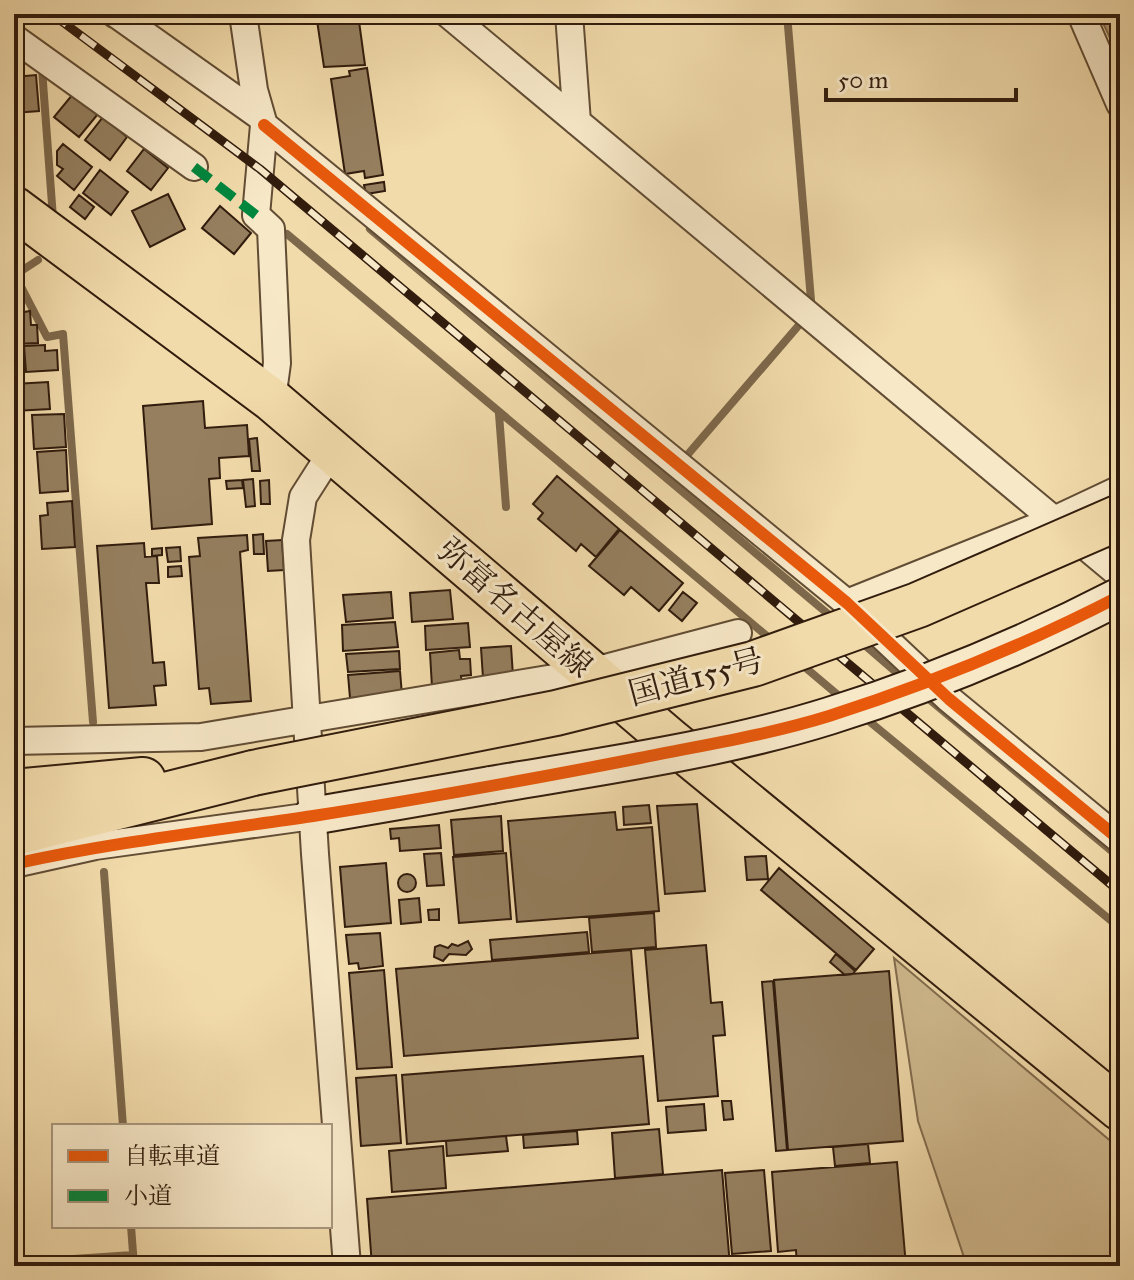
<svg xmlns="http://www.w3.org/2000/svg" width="1134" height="1280" font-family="'IM FELL Great Primer','Noto Serif JP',serif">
	<rect width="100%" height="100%" fill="#f2dbab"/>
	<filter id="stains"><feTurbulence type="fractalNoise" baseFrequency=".0025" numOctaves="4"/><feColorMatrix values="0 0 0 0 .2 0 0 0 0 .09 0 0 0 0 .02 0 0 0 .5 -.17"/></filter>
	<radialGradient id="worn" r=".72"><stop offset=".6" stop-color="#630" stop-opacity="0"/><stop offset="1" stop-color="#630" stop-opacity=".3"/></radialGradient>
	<path fill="#d1bb90" stroke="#816c4e" stroke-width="2" d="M894,958L1120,1149V1266H967L918,1121Z"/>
	<path fill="#b09a75" stroke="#7d684b" stroke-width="2" d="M1099,14H1120V60Z"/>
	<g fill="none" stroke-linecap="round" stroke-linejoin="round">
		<path stroke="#7d684b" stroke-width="8" d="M97,14L110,24
			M787,14L811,300
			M42,69L53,218
			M370,229L834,619
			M287,234L774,642
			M38,260L15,275L47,337L63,334L93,722
			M499,414L506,507
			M683,460L799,325
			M860,641L904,679
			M800,663L845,701
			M924,695L1120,858
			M864,717L1120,928
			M104,872L123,1126
			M131,1226L134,1266
			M14,1263L133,1255"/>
	</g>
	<path fill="#957f5f" stroke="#311c0d" stroke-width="2" d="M316,14H358L365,65L324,67Z
		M367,68L383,175L365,178L364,171L345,174L331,79L350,76L349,71Z
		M36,75L39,111L14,113V77Z
		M73,94L98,114L79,137L54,117Z
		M103,117L127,137L110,160L85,140Z
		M63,144L92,167L74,190L57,176L63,169L57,165V151Z
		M144,149L168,168L151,190L127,171Z
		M100,170L128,192L111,215L83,193Z
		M384,182L385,191L366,194L364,185Z
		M168,194L185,229L150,247L132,211Z
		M79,195L94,207L85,219L70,207Z
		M220,206L251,233L234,254L202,228Z
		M23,297L24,312L30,311L31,325H37L38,343L14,344V298Z
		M45,345V351L57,350L58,370L26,372L24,346Z
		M14,359H21L22,374H14Z
		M48,382L50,409L14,411V384Z
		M203,401L205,428L247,425L249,456L219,458L220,478L209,479L212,524L152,529L143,406Z
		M64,414L66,447L34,449L32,415Z
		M257,438L260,471H252L249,439Z
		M66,450L68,491L40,493L37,452Z
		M557,476L619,529L596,557L581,544L576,551L538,519L543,513L533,504Z
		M253,479L255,506L246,507L243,480Z
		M242,480L243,488L227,489L226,481Z
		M269,480L270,504H261L260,481Z
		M72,501L75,547L42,549L40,516L48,515L47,503Z
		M620,530L683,583L659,611L631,587L624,595L589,566Z
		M263,534L264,554H254L253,535Z
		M247,535L248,550L240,552L251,701L211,704L209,688L199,689L189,557L200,556L198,538Z
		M282,540L284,570L268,571L266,541Z
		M144,543L145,557L157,556L159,583H146L153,663L164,662L166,685L154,686L156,705L109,708L97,546Z
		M180,547L181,561L168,562L166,548Z
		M162,548V555L152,556V549Z
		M181,566L182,576L168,577V567Z
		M450,590L453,619L412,622L410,593Z
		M391,592L393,618L346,622L343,595Z
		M683,592L697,603L682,621L669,610Z
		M395,622L398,647L343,651L342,625Z
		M468,623L470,647L426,650L425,626Z
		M511,646L513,676L483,678L481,648Z
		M459,650L460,659H470L471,675L461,676L462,685L432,687L430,653Z
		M399,651L400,669L348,672L346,654Z
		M400,671L402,695L350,698L348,675Z
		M697,804L705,891L665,894L657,806Z
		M649,805L651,823L624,825L623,807Z
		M615,812L617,830L652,827L659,911L517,922L508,821Z
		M501,816L503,851L454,855L451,820Z
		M439,825L441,848L400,851L399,838L391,839L390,829Z
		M441,853L444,885L427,886L424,854Z
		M506,853L511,919L459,923L453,857Z
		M766,856L768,879L747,880L745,857Z
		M386,863L391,923L345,927L340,867Z
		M779,868L874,949L856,970L761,890Z
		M398 883a9 9 0 1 1 18 0a9 9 0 1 1-18 0Z
		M419,898L421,922L401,924L399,900Z
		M439,909V920H429L428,910Z
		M654,913L656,947L592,952L589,918Z
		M587,932L589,952L492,960L490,940Z
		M380,933L383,966L359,969L358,963L349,964L346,935Z
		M468,941L472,949L466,955L449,954L443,961L434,957L435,947L440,945L448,948L452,944L458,946Z
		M706,945L711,1003L722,1002L725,1035L713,1036L718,1096L658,1101L645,950Z
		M631,950L638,1038L404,1056L396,969Z
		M836,954L855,971L853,974L845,975L830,962Z
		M384,970L392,1067L357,1069L349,973Z
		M889,971L903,1141L788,1150L774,980Z
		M773,981L787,1150L776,1151L762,982Z
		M643,1056L649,1124L407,1144L402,1075Z
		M396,1075L401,1143L361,1146L356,1078Z
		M722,1101H731L733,1119L724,1120Z
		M704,1104L706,1130L668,1133L666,1107Z
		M659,1129L663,1174L615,1178L612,1133Z
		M577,1131L578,1144L524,1148L523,1135Z
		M506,1136L508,1151L447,1156L446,1141Z
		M868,1144L870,1163L835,1166L833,1147Z
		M443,1146L446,1188L392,1192L389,1151Z
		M897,1162L906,1266H797L796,1250L778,1252L772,1172Z
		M722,1170L730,1266H372L367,1199Z
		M764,1170L771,1251L732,1254L725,1173Z"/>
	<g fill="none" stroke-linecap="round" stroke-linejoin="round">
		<defs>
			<path id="street" d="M116,14L261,117
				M243,14L254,90L264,125L256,215L271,229L277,363L272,400
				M448,14L1120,575
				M569,14L577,122
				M1081,14L1120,104
				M14,38L194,167
				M264,125L847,603L949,699L1120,840
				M333,450L303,497L296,540L315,854L347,1266
				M847,603L1054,520L1120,489
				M14,741L201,737L590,672L738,633
				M14,864L95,846L312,816"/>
			<path id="secondary" d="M312,816L491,785"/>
			<path id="primary" d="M14,208L272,400L669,739L1120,1109"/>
			<path id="highway" d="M14,792L143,780
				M14,833L253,773"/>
		</defs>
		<use href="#street" stroke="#614c34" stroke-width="30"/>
		<use href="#secondary" stroke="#311c0d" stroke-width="40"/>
		<use href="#primary" stroke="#311c0d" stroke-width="46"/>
		<use href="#highway" stroke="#311c0d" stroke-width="48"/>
		<use href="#street" stroke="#f7e8c8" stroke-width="26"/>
		<use href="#secondary" stroke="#f7e8c8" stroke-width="36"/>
		<use href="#primary" stroke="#f2dbab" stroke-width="42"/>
		<use href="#highway" stroke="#f2dbab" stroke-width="44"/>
		<defs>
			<path id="rail" d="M52,14L260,169L1120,892"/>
		</defs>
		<use href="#rail" stroke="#311c0d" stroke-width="9"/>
		<use href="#rail" stroke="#f7e8c8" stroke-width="6" stroke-dasharray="18" stroke-linecap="butt"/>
		<defs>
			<path id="secondary-bridge" d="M491,785C603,766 720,750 829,716C929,685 1027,644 1120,596"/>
			<path id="highway-bridge" d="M253,773L556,713L753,664L918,605L1120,517"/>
		</defs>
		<use href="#secondary-bridge" stroke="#311c0d" stroke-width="40" stroke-linecap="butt"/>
		<use href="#highway-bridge" stroke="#311c0d" stroke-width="48" stroke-linecap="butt"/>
		<use href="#secondary-bridge" stroke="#f7e8c8" stroke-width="36"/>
		<use href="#highway-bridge" stroke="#f2dbab" stroke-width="44"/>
		<path stroke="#00873e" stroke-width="10" stroke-dasharray="20 10" stroke-linecap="butt" d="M194,167L256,215"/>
		<defs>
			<path id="cycleway" d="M264,125L847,603L949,699L1120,840
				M14,864C113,842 213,831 313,816C422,799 532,779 640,758C703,745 768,735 829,716C929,684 1027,644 1120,596"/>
		</defs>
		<use href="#cycleway" stroke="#f7e8c8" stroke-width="17"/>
		<use href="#cycleway" stroke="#e8590c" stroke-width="12"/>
	</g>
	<g text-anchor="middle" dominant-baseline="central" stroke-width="6" stroke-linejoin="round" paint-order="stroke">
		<g font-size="32" fill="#311c0d" stroke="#f7e8c8">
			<text transform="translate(515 608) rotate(41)">弥富名古屋線</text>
			<text transform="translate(696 677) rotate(-15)">国道155号</text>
		</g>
	</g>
	<rect width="1134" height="1280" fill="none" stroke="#f2dbab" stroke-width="48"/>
	<rect x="16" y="16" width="1102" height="1248" fill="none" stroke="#311c0d" stroke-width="4"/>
	<rect x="24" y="24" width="1086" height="1232" fill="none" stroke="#311c0d" stroke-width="2"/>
	<rect x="52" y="1124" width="280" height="104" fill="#f7e8c8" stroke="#a8967d" stroke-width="2"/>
	<rect x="68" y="1150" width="40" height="12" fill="#e8590c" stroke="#a8967d" stroke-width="2"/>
	<text x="124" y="1164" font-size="24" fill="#311c0d">自転車道</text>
	<rect x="68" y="1190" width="40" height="12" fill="#00873e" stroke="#a8967d" stroke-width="2"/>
	<text x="124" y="1204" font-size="24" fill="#311c0d">小道</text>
	<path d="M826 88v12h190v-12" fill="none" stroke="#311c0d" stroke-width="4"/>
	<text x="838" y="88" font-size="24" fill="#311c0d" stroke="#f7e8c8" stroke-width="6" paint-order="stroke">50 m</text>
	<rect width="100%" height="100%" filter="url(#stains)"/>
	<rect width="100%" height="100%" fill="url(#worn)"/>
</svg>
